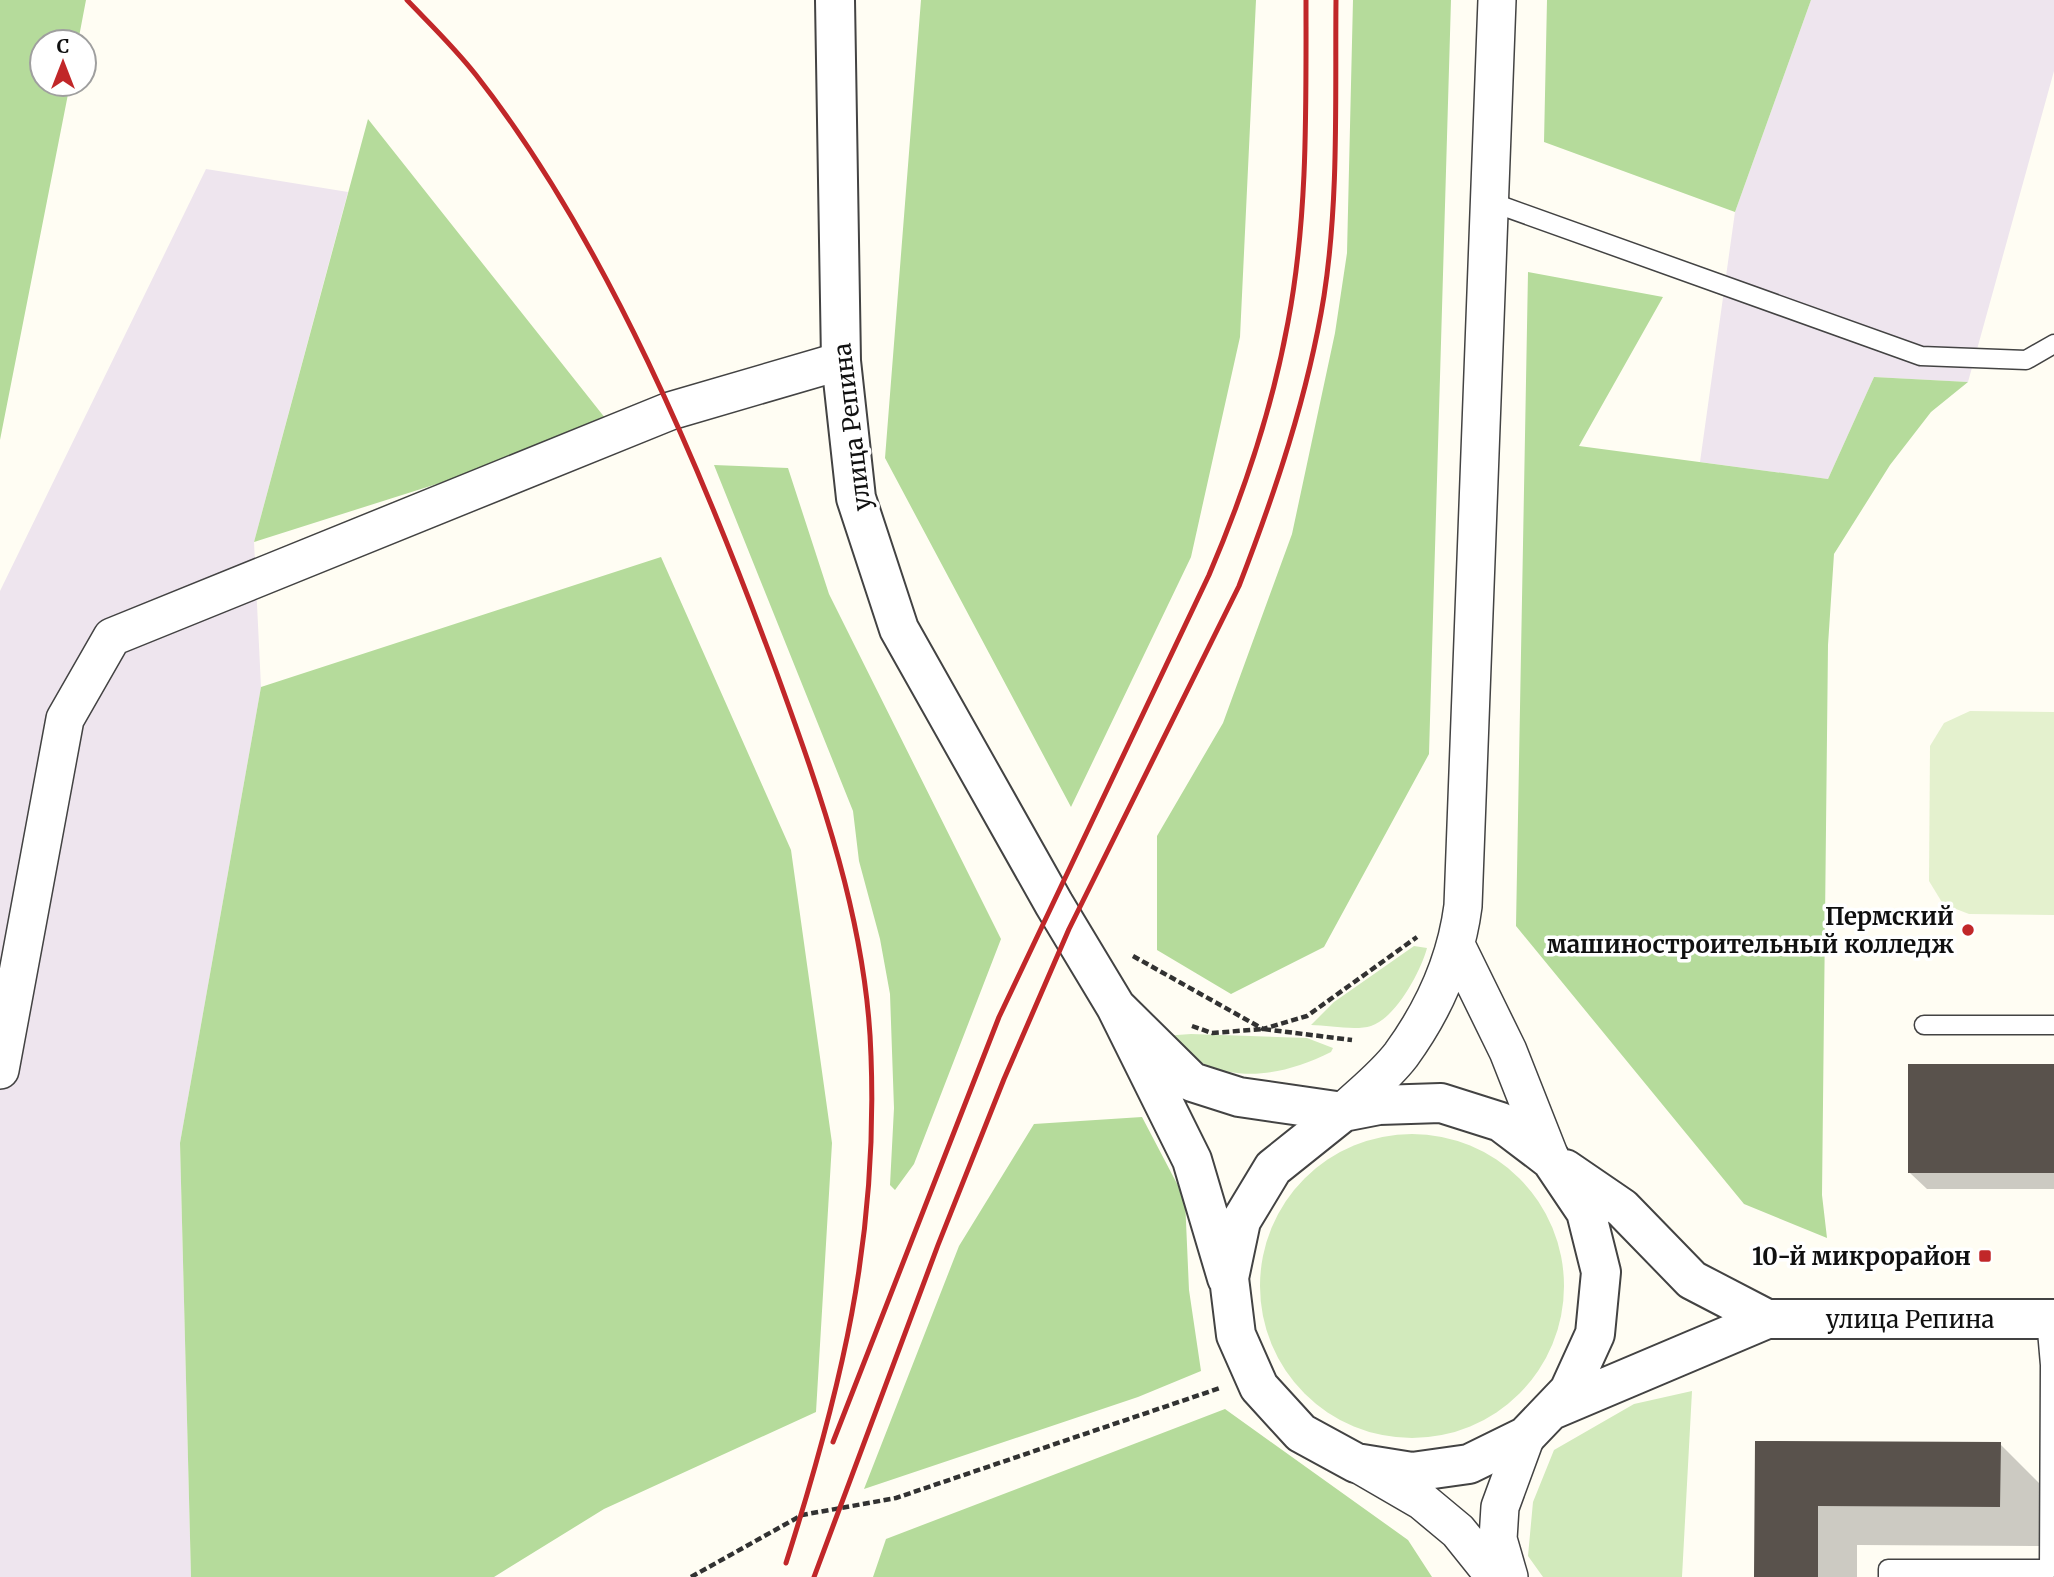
<svg xmlns="http://www.w3.org/2000/svg" width="2054" height="1577" font-family="Merriweather,serif">
	<rect width="100%" height="100%" fill="#fffdf3"/>
	<path fill="#eee5ee" d="M1811,0H2054V71L1968,382L1874,377L1828,479L1700,462L1735,212Z
		M206,169L348,192L254,542L261,687L180,1143L191,1577H0V591Z"/>
	<path fill="#d2eabc" d="M1414,946L1427,948C1421,971 1396,1018 1371,1026C1355,1031 1328,1025 1311,1025L1334,1002Z
		M1191,1034L1307,1038L1333,1048L1331,1052C1270,1082 1215,1085 1163,1036Z
		M1260 1286a152 152 0 1 1 304 0a152 152 0 1 1-304 0Z
		M1692,1391L1682,1577H1543L1528,1556L1533,1502L1554,1450L1634,1404Z"/>
	<path fill="#b5db9b" d="M0,0H86L78,42H42V84H70L0,440Z
		M921,0H1256L1240,337L1191,557L1071,807L885,458Z
		M1353,0H1451L1429,754L1324,947L1231,994L1157,950V836L1223,723L1292,534L1335,333L1347,253Z
		M1547,0H1811L1735,212L1544,142Z
		M368,119L613,428L254,542Z
		M1528,272L1663,297L1579,446L1828,479L1874,377L1968,382L1931,412L1890,465L1834,554L1828,645L1822,1195L1827,1238L1744,1204L1516,926Z
		M714,465L788,468L829,594L1001,939L914,1164L895,1190L890,1185L894,1108L890,994L880,939L859,861L853,811Z
		M661,557L791,850L832,1143L816,1412L604,1509L494,1577H191L180,1143L261,687Z
		M1142,1117L1185,1199L1189,1290L1201,1371L1138,1397L864,1489L959,1246L1034,1124Z
		M1225,1409L1408,1540L1432,1577H873L886,1539Z"/>
	<path fill="#e4f1ce" d="M1970,711L2054,712V915L1969,914L1943,904L1929,881L1930,746L1944,723Z"/>
	<path fill="#0003" d="M2054,1066V1189H1927L1910,1173Z
		M1756,1443L2000,1444L2040,1484L2039,1546L1857,1545V1577H1756Z"/>
	<path fill="#59524c" d="M1908,1064H2054V1173H1908Z
		M1755,1441L2001,1442L2000,1507L1818,1506V1577H1754Z"/>
	<g fill="none" stroke-linecap="round" stroke-linejoin="round">
		<defs>
			<path id="service" d="M1491,202L1921,356L2026,360L2054,344
				M1924,1025H2054
				M1888,1577V1569H2049L2050,1365L2046,1319"/>
			<path id="minor" d="M1457,947L1508,1051L1551,1160
				M0,1070L65,719L112,637L670,411L841,361
				M1343,1112C1362,1094 1385,1076 1401,1055C1433,1011 1456,960 1463,906L1497,0
				M1360,1465L1422,1501L1458,1531L1495,1577
				M1509,1577L1498,1539L1500,1507L1526,1436"/>
			<path id="tertiary" d="M835,0L841,361L856,498L899,629L1054,904L1116,1007L1192,1160L1227,1278
				M1116,1007L1192,1082L1239,1097L1343,1112L1379,1105L1441,1103L1501,1122L1551,1160L1586,1212L1601,1272L1595,1334L1569,1391L1526,1436L1469,1464L1412,1472L1356,1463L1301,1433L1259,1387L1236,1335L1229,1278L1241,1221L1273,1168L1343,1112
				M1565,1169L1622,1208L1692,1280L1767,1319
				M1552,1410L1767,1319H2054"/>
		</defs>
		<use href="#service" stroke="#434343" stroke-width="21"/>
		<use href="#minor" stroke="#434343" stroke-width="40"/>
		<use href="#tertiary" stroke="#434343" stroke-width="42"/>
		<path stroke="#323232" stroke-width="4.5" stroke-dasharray="7 3.5" stroke-linecap="butt" d="M1133,956L1263,1029L1307,1016L1417,937
			M1192,1026L1212,1033L1263,1029L1352,1040
			M691,1577L802,1515L896,1498L1220,1388"/>
		<use href="#service" stroke="#fff" stroke-width="18"/>
		<use href="#minor" stroke="#fff" stroke-width="37"/>
		<use href="#tertiary" stroke="#fff" stroke-width="38"/>
		<path stroke="#c12729" stroke-width="5" d="M407,0C430,24 455,48 476,75C607,242 703,473 776,671C821,795 867,923 871,1056C878,1240 841,1390 786,1563
			M833,1442L999,1017L1209,575C1244,493 1272,410 1288,322C1308,216 1306,108 1306,0
			M814,1577L938,1245L1004,1079L1069,929L1239,586C1275,493 1308,395 1324,296C1339,199 1335,98 1336,0"/>
	</g>
	<g fill="#c12729" stroke="#fff" stroke-width="2.5">
		<circle cx="1968" cy="930" r="7"/>
		<rect x="1978" y="1249" width="14" height="14" rx="3.5"/>
	</g>
	<g text-anchor="middle" dominant-baseline="central" stroke-width="7" stroke-linejoin="round" paint-order="stroke">
		<g font-size="24" fill="#101010" stroke="#fff">
			<text transform="translate(852 427) rotate(-97)">улица Репина</text>
			<text x="1910" y="1319">улица Репина</text>
		</g>
		<g font-size="24" font-weight="bold" fill="#101010" stroke="#fff" text-anchor="end">
			<text x="1954" y="916">Пермский<tspan x="1954" dy="28">машиностроительный колледж</tspan></text>
			<text x="1971" y="1256">10-й микрорайон</text>
		</g>
	</g>
	<g transform="translate(63 63)"><circle r="33" fill="#ffffff" stroke="#9f9f9f" stroke-width="2"/>
	<path d="M0-5L12 26L0 18L-12 26Z" fill="#c12729"/>
	<text y="-10" font-size="19" font-weight="bold" text-anchor="middle" fill="#101010">С</text>
	</g>
</svg>
